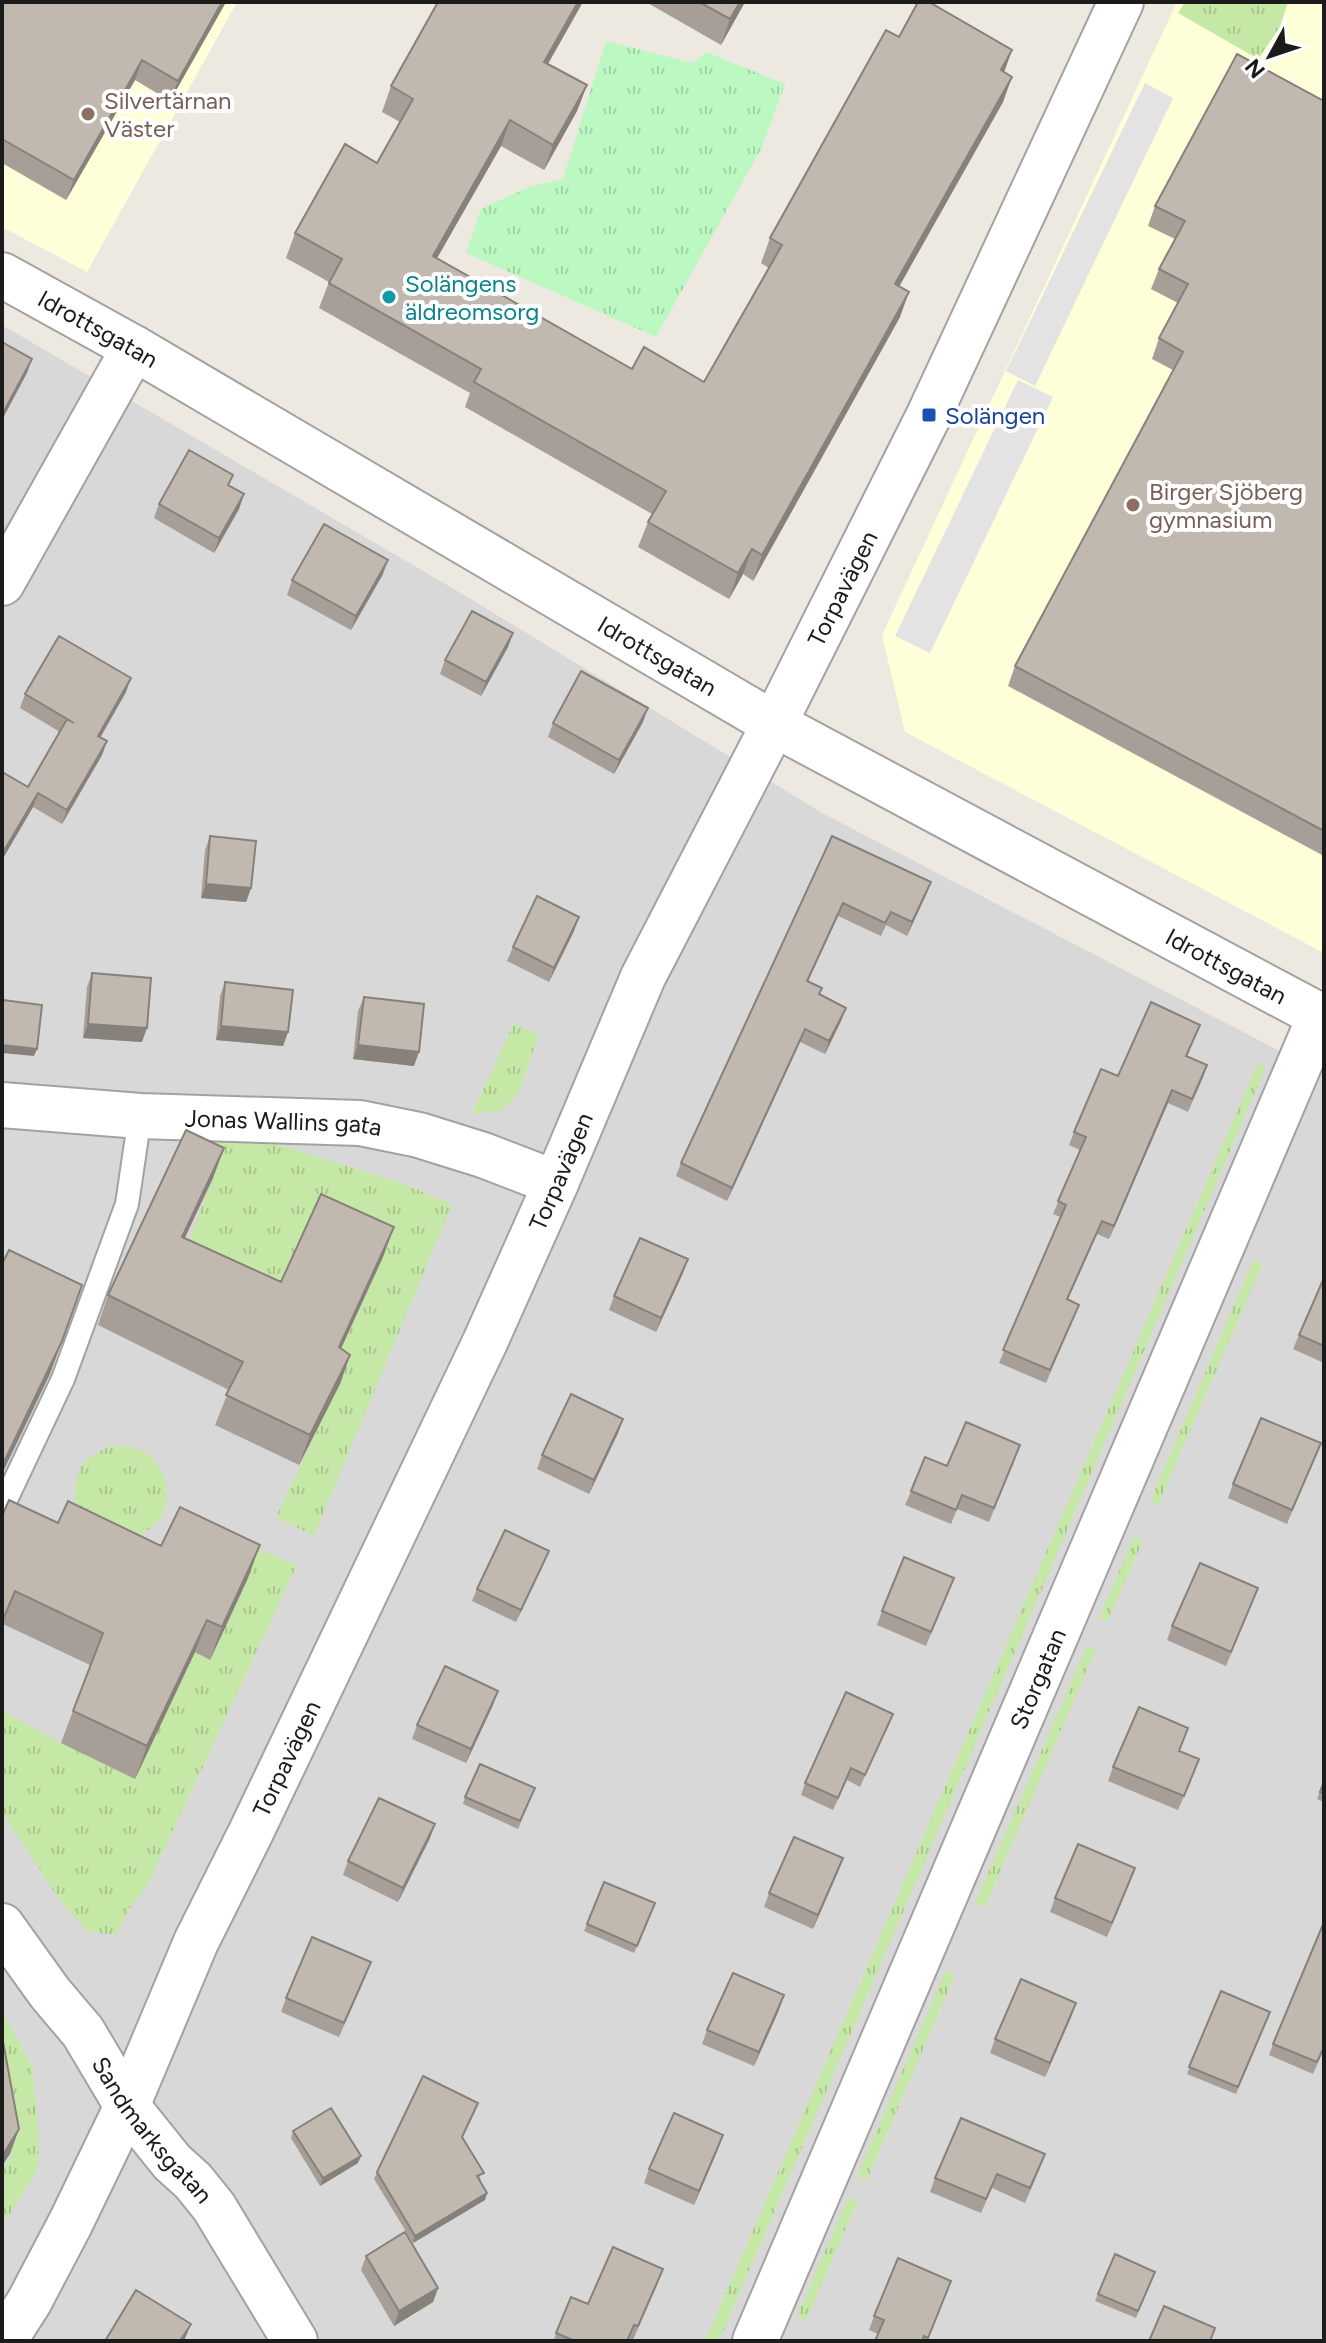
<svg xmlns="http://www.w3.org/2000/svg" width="1326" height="2343" font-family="Figtree,sans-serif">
	<defs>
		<pattern id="grass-tufts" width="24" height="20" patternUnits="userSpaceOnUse" patternTransform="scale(2)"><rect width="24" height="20" fill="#c6e8a6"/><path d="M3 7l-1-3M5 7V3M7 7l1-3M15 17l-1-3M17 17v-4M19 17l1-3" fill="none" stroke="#aac68e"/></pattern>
		<pattern id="park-tufts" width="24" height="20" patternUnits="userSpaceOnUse" patternTransform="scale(2)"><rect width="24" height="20" fill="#bcf8c1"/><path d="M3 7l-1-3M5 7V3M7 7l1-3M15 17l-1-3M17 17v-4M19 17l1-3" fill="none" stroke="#a1d4a5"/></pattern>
	</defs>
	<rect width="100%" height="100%" fill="#ede9e0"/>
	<path fill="#d9d8d8" d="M2,325L459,592L824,814L1324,1074V2341H2Z"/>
	<path fill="#feffd8" d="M2,2H237L87,272L2,227Z
		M1177,2H1324V953L905,732L882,635Z"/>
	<path fill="url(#grass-tufts)" d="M1185,2H1288L1280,27L1258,59L1178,13Z
		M514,1023L539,1036L519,1091L504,1110L472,1114Z
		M1258,1063L1266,1067L719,2341H705Z
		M223,1127L405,1184L452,1205L314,1536L276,1517L339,1384L270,1312L178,1270L213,1178L175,1160Z
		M1253,1261L1263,1263L1158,1505L1150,1501Z
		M112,1446C122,1446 132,1446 142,1451C169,1466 177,1505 153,1526C145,1534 134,1536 124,1539L76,1505C72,1473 81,1457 112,1446Z
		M193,1522L297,1565L147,1886L129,1909L116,1935L86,1931L59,1899L2,1813V1711L61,1743Z
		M1134,1537L1143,1541L1107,1622L1099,1618Z
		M1087,1646L1096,1649L985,1907L975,1903Z
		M946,1970L955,1975L867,2180L857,2176Z
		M2,2010L32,2066L39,2135L38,2169L2,2226V2170L12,2155L2,2103Z
		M848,2198L858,2201L806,2320L797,2316Z"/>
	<path fill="url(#park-tufts)" d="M606,41L693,63L706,52L785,84L762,147L656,337L466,253L481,209L529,187L563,179Z"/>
	<path fill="#e3e3e3" d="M1145,83L1173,98L1035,386L1006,371Z
		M1018,380L1053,397L930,653L895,636Z"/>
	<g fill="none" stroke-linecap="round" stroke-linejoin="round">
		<defs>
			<path id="lane" d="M2,1508L63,1379L127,1204L140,1116"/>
			<g id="street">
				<path id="s1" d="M2,275L134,348L774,724L1324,1018"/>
				<path d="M2,583L134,348"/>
				<path id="s2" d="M2,1105L140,1116L360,1123L419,1135L483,1155L556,1183"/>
				<path id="s3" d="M2,1926L50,1993L83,2032L127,2106L172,2162L193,2181L214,2207L295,2341"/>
				<path id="s4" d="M4,2341L29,2302L70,2224L127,2106L196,1942L251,1832L485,1342L556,1183L643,977L774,724L929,415L1121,2"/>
				<path id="s5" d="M755,2341L1320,1016"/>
			</g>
		</defs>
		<use href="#lane" stroke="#a2a2a2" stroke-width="26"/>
		<use href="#street" stroke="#a2a2a2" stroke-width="48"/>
		<use href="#lane" stroke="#fff" stroke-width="22"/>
		<use href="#street" stroke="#fff" stroke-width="44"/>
	</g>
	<path fill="#a69e97" d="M2,2H226L170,101L135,80L66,200L2,163Z
		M646,2H745L721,45Z
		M899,37L1012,50L1004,72L1003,102L899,286L900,317L753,581L743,574L729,599L638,547L648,522L652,514L465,407L470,393L319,308L329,282L286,258L295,233L377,163L400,122L382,112L391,86L548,64L587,85L577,111L544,170L501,146L437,258L632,369L704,382L769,268L761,263L770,238Z
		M1324,101V856L1008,686L1015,666L1173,370L1152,359L1159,338L1178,303L1151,289L1159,269L1175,239L1148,226L1155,206Z
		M244,494L239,509L214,553L154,518L159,504Z
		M383,574L351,630L287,595L292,580Z
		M513,633L508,647L481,696L440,674L445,660Z
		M126,692L100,738L107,741L102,755L62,824L33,807L2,860V772L28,787L60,732L20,708L25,694Z
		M643,722L614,774L548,737L553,723Z
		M210,836L251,888L246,902L201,898L205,850Z
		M832,836L931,882L907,936L886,925L881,936L838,916L808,981L819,995L846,1008L841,1021L825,1054L800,1042L727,1201L676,1176L681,1163Z
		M574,931L549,982L507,961L513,947Z
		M92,973L142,1042L83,1038L87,987Z
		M225,982L288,1032L283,1046L216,1040L220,996Z
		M364,997L414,1066L353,1059L358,1011Z
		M1200,1025L1187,1057L1207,1065L1203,1078L1188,1112L1168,1103L1109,1239L1097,1234L1068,1299L1074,1317L1046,1383L999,1363L1060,1217L1053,1214L1080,1150L1069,1145L1074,1132L1118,1076Z
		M224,1148L213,1178L185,1238L281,1282L394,1227L383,1257L341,1348L350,1355L340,1384L299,1465L215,1425L229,1390L98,1325L108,1295Z
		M683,1273L656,1332L609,1310L614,1296Z
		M1324,1281V1363L1293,1349L1299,1335Z
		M623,1419L618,1433L589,1494L537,1469L542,1455Z
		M1315,1457L1287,1524L1228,1498L1233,1484Z
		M1015,1459L989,1522L957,1509L951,1524L905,1505L911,1491L947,1466Z
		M2,1516L58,1523L161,1546L248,1578L210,1660L195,1652L135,1779L61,1743L90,1665L3,1624L2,1627Z
		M544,1563L516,1622L472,1601L477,1589Z
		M954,1578L926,1646L877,1625L882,1611Z
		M1258,1588L1226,1666L1167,1640L1172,1626Z
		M493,1705L466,1763L412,1739L417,1725Z
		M893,1714L860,1787L847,1780L833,1810L801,1795L805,1783Z
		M1180,1751L1194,1773L1178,1810L1108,1781L1113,1767Z
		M1324,1781V1802L1317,1799Z
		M535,1788L518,1829L463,1804L465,1797Z
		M430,1838L398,1902L343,1875L348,1861Z
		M843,1858L813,1929L764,1907L769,1893Z
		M604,1882L655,1903L634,1953L584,1931Z
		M1130,1882L1107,1937L1050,1912L1055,1898Z
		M366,1976L339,2037L281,2012L286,1998Z
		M1221,1991L1270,2012L1236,2094L1187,2074Z
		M779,2010L754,2066L702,2044L707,2030Z
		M1071,2017L1045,2077L990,2053L995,2039Z
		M1273,2044L1324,2049L1313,2074L1269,2055Z
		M476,2110L462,2138L481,2180H480L487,2193L485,2200L413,2243L374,2179L377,2172Z
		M293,2131L358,2163L320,2186L291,2138Z
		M718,2149L694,2205L644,2183L649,2169Z
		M1040,2168L1025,2203L992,2188L981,2213L930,2192L935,2178Z
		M366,2256L438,2288L433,2302L394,2326L361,2270Z
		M1155,2272L1136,2318L1095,2301L1098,2294Z
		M951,2281L927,2341H875L878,2334L869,2330L874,2316Z
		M658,2283L633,2340L629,2339L628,2341H553L571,2297L588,2304Z"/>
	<path fill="#87817b" d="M222,2H226L170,101L178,81Z
		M578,2H583L535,87L544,62Z
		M740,2H745L721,45L730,19Z
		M1012,50L1003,75L1001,70Z
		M142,60L135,80L66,200L74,180Z
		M1012,77L1003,102L886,310L895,284Z
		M587,85L577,111L544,170L553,145Z
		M510,120L501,146L424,281L433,256Z
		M909,292L900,317L753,581L762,555Z
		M32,359L27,373L2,420L3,413Z
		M244,494L239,509L214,553L219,538Z
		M752,549L743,574L729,599L738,573Z
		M388,560L383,574L351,630L356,616Z
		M513,633L508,647L481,696L486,682Z
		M131,678L126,692L93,750L98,736Z
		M648,708L643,722L614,774L619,760Z
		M107,741L102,755L62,824L67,810Z
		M38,793L33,807L2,860L5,849Z
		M931,882L926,895L907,936L912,922Z
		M206,884L251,888L246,902L201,898Z
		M843,903L838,916L802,994L807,981Z
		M579,917L574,931L549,982L554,968Z
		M846,1008L841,1021L825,1054L829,1041Z
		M88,1024L147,1028L142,1042L83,1038Z
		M221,1026L288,1032L283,1046L216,1040Z
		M805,1029L800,1042L727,1201L732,1188Z
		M2,1045L37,1049L34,1056L2,1053Z
		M358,1045L419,1052L414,1066L353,1059Z
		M1172,1090L1168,1103L1109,1239L1114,1226Z
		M224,1148L213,1178L171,1266L182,1237Z
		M1102,1221L1097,1234L1062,1312L1067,1299Z
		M394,1227L383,1257L328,1377L339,1347Z
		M688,1259L683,1273L656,1332L661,1318Z
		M62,1341L50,1374L2,1474V1466Z
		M350,1355L340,1384L299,1465L310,1435Z
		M623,1419L618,1433L589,1494L594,1480Z
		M260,1545L248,1578L210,1660L222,1627Z
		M549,1551L544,1563L516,1622L521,1610Z
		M207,1620L195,1652L135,1779L147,1746Z
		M498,1691L493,1705L466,1763L471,1749Z
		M435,1824L430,1838L398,1902L403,1888Z
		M843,1858L838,1872L813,1929L818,1915Z
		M784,1995L779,2010L754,2066L759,2052Z
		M1076,2003L1071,2017L1045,2077L1050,2063Z
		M19,2129L10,2154L2,2166V2156Z
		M723,2135L718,2149L694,2205L699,2191Z
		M361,2156L358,2163L320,2186L323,2178Z
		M487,2193L485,2200L413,2243L415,2236Z
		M438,2288L433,2302L394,2326L399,2311Z
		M191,2324L184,2341H180Z"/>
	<path fill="#c1b8b0" stroke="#87817b" stroke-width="2" d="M2,2H222L178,81L142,60L74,180L2,139Z
		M438,2H578L544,62L587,85L553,145L510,120L433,256L632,369L644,347L704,382L782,245L770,238L886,30L899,37L918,2H929L1012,50L1001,70L1012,77L895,284L909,292L762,555L752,549L738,573L648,522L666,491L474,382L481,369L329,283L342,259L295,233L345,144L377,163L413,99L391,86Z
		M699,2H740L730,19Z
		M1237,54L1324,101V831L1015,666L1183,352L1159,338L1188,284L1159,269L1185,221L1155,206Z
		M2,342L32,359L3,413L2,412Z
		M189,450L233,475L228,485L244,494L219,538L159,504Z
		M324,524L388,560L356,616L292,580Z
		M472,611L513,633L486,682L445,660Z
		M59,636L131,678L98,736L107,741L67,810L38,793L5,849L2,847V772L28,787L67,719L74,723L25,694Z
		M581,671L648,708L619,760L553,723Z
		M210,836L256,841L251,888L206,884Z
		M832,836L931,882L912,922L891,912L885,923L843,903L807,981L822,988L819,994L846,1008L829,1041L805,1029L732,1188L681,1163Z
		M537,896L579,917L554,968L513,947Z
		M92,973L151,978L147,1028L88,1024Z
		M225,982L293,990L288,1032L221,1026Z
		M364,997L424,1004L419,1052L358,1045Z
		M3,1000L42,1005L37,1049L2,1045Z
		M1151,1002L1200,1025L1186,1056L1207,1065L1192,1099L1172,1090L1114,1226L1102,1221L1067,1299L1079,1305L1050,1370L1003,1350L1066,1205L1058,1201L1086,1137L1074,1132L1101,1069L1118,1076Z
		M186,1130L224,1148L182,1237L281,1282L321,1194L394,1227L339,1347L350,1355L310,1435L226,1395L243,1362L108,1295Z
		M640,1238L688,1259L661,1318L614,1296Z
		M9,1250L82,1285L62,1341L2,1466V1264Z
		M1323,1280L1324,1281V1346L1299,1335Z
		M571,1394L623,1419L594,1480L542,1455Z
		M1261,1418L1321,1443L1292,1510L1233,1484Z
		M966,1422L1020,1445L994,1508L962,1495L956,1510L911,1491L925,1457L947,1466Z
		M9,1500L58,1523L68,1501L161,1546L180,1507L260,1545L222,1627L207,1620L147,1746L73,1711L103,1633L15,1591L2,1622V1516Z
		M505,1530L549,1551L521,1610L477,1589Z
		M904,1557L954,1578L931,1632L882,1611Z
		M1200,1563L1258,1588L1231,1652L1172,1626Z
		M445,1666L498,1691L471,1749L417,1725Z
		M846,1692L893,1714L865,1775L851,1768L838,1798L805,1783Z
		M1139,1707L1188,1728L1179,1751L1199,1759L1184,1796L1113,1767Z
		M480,1764L535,1788L520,1821L465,1797Z
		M1324,1781V1794L1320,1792Z
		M379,1798L435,1824L403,1888L348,1861Z
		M794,1837L843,1858L818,1915L769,1893Z
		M1078,1844L1135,1868L1112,1923L1055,1898Z
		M604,1882L655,1903L637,1946L587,1924Z
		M1324,1922V2047L1317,2062L1273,2044Z
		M312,1937L371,1962L344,2023L286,1998Z
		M733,1973L784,1995L759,2052L707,2030Z
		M1021,1979L1076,2003L1050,2063L995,2039Z
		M1221,1991L1270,2012L1238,2087L1189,2067Z
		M2,2036L19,2129L2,2156Z
		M423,2076L478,2103L462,2137L484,2173L477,2176L487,2193L415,2236L377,2172Z
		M331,2108L361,2156L323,2178L293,2131Z
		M674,2113L723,2135L699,2191L649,2169Z
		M961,2118L1045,2154L1030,2188L997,2174L986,2199L935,2178Z
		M405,2232L438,2288L399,2311L366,2256Z
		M613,2247L663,2269L638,2326L634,2325L627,2341H575L556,2333L571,2297L588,2304Z
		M1115,2254L1155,2272L1138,2311L1098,2294Z
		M898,2258L951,2281L928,2338L924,2336L922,2341H875L884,2320L874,2316Z
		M136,2290L191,2324L180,2341H105Z
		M1164,2306L1215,2328L1210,2341H1149Z"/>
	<g fill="#8d6e63" stroke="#fff" stroke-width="3">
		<circle cx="88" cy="114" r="8"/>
		<circle cx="1133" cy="505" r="8"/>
	</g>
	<circle fill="#0f9aa8" stroke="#fff" stroke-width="3" cx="389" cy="297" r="8"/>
	<rect fill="#1a4fb4" stroke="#fff" stroke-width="3" x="921" y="407" width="16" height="16" rx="4"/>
	<g text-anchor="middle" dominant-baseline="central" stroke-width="8" stroke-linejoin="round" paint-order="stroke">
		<g font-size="24" fill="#785e54" stroke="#fff" text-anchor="start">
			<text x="104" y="100">Silvertärnan<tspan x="104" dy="28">Väster</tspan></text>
			<text x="1149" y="491">Birger Sjöberg<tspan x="1149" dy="28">gymnasium</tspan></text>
		</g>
		<g font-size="24" fill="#0d838f" stroke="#fff" text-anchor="start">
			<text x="405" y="283">Solängens<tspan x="405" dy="28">äldreomsorg</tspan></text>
		</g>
		<g font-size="24" fill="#1b1b1b" stroke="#fff">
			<text stroke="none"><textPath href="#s1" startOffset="110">Idrottsgatan</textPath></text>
			<text stroke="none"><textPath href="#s4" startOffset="1944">Torpavägen</textPath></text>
			<text stroke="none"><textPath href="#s1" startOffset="758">Idrottsgatan</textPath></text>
			<text stroke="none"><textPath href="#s1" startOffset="1406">Idrottsgatan</textPath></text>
			<text stroke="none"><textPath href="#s2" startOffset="282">Jonas Wallins gata</textPath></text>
			<text stroke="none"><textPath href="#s4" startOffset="1296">Torpavägen</textPath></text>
			<text stroke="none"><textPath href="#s5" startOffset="720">Storgatan</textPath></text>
			<text stroke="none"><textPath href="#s4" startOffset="648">Torpavägen</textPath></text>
			<text stroke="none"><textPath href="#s3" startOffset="254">Sandmarksgatan</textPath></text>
		</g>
		<g font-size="24" fill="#164399" stroke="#fff" text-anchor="start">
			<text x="945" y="415">Solängen</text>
		</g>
	</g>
	<rect width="1326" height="2343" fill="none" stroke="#1b1b1b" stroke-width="8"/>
	<g transform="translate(1270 56) rotate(230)" stroke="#ffffff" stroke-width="6" paint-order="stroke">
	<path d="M0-6L14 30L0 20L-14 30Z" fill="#1b1b1b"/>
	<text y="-12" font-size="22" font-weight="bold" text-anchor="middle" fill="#1b1b1b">N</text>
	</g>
</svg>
